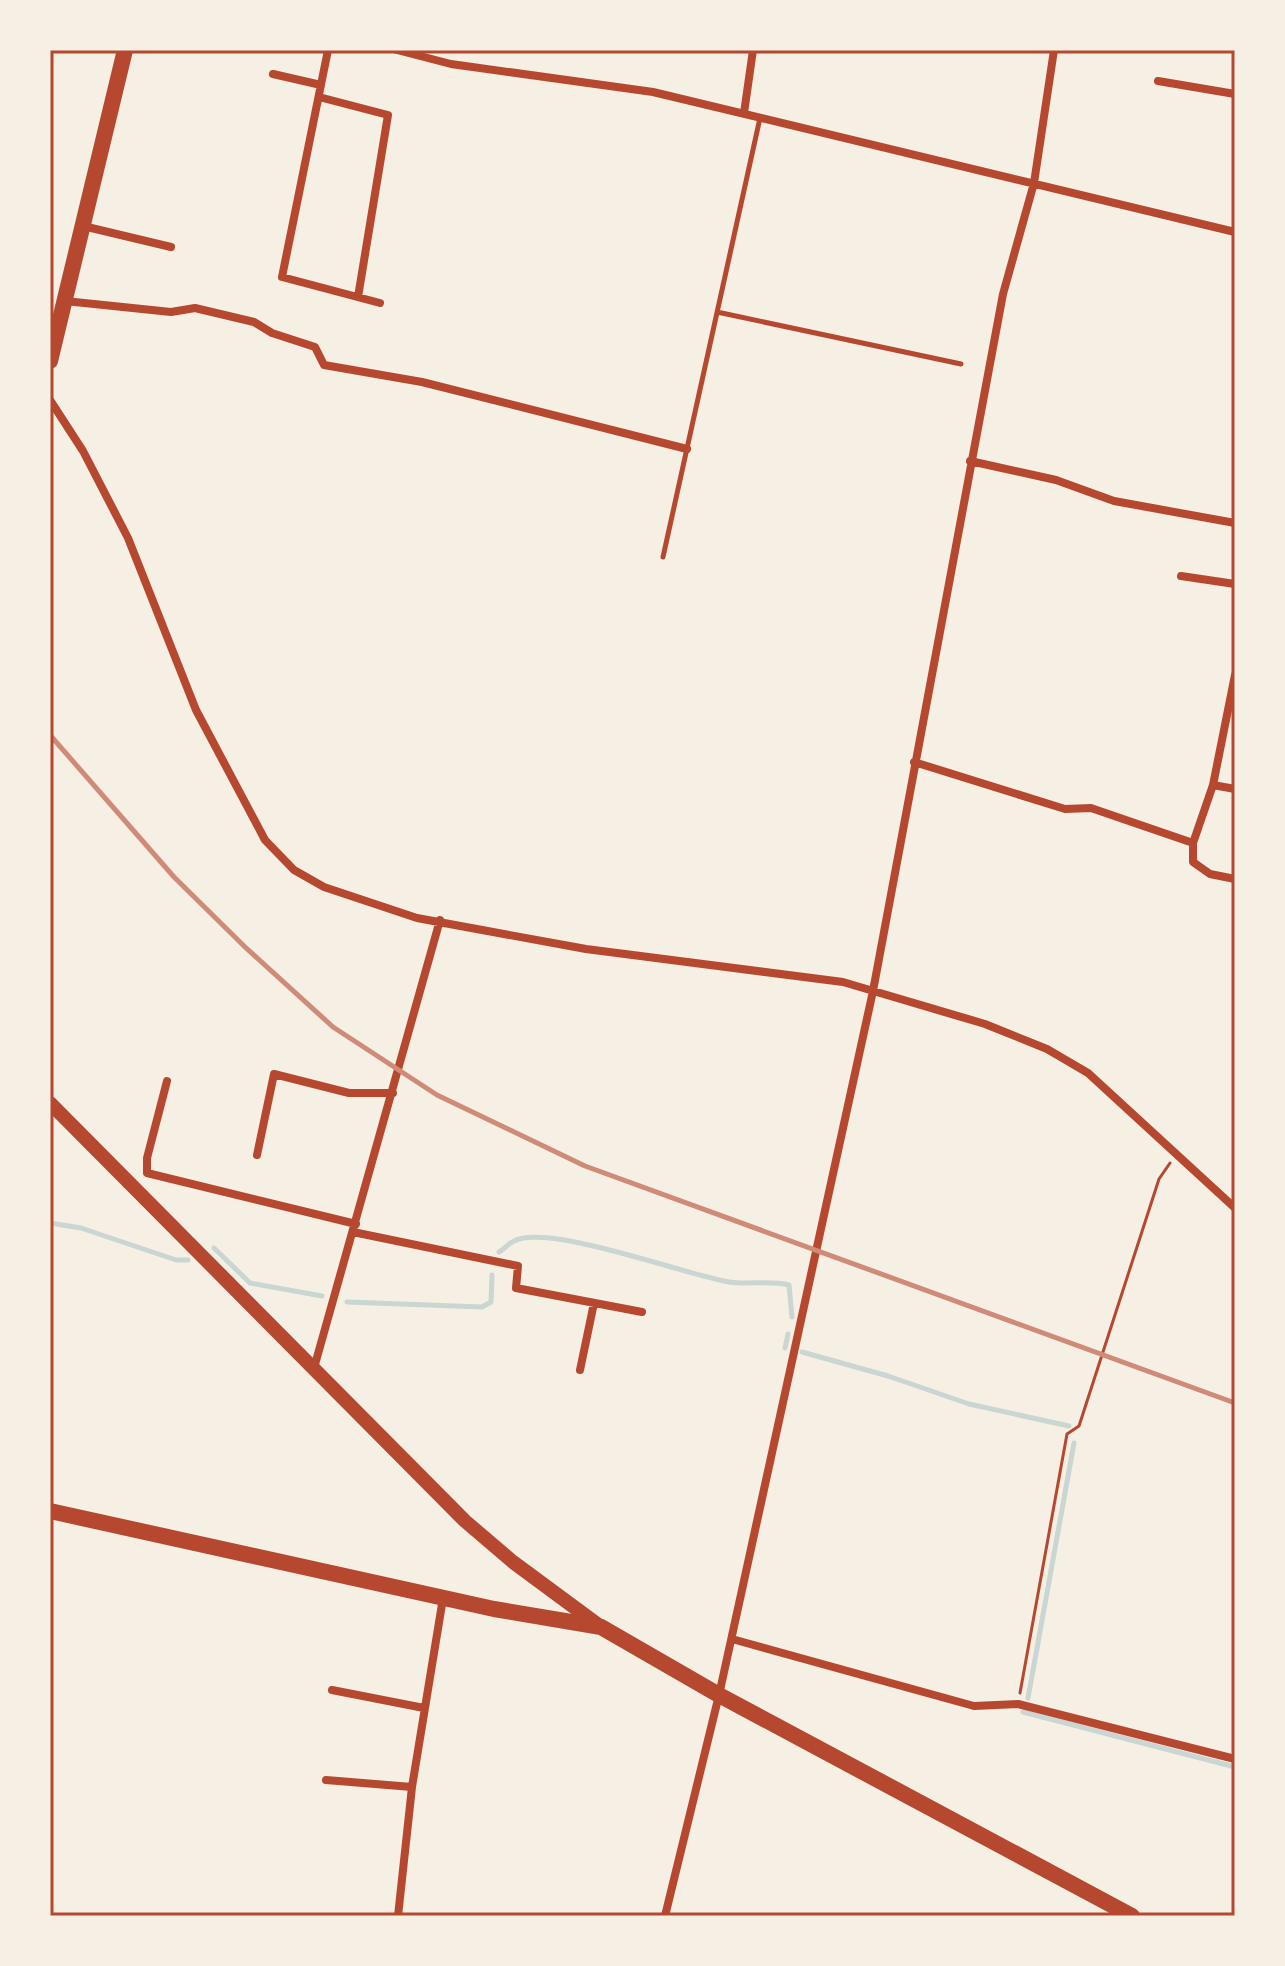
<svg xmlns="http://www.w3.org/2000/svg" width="1285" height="1966" font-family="Cabin,sans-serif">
	<rect width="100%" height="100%" fill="#f6efe4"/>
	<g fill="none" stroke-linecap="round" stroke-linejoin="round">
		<path stroke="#c9d6d2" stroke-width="5" d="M50,1223L81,1228L176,1260H188
			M214,1248L250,1283L322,1296
			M499,1252C504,1249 509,1243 514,1241C548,1223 686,1275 729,1282C749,1285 770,1280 789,1285L792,1317
			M347,1302L482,1307L491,1302L492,1275
			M785,1348L788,1334
			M802,1352L888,1376L969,1404L1069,1426
			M1028,1698L1074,1443
			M1023,1712L1235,1767"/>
		<path stroke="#b5482f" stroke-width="3" d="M1020,1693L1067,1434L1079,1426L1159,1179L1170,1163"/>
		<path stroke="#b5482f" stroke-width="5" d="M717,312L961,364
			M663,557L760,118"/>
		<path stroke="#b5482f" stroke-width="8" d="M328,50L282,277L380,303
			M397,50L451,64L653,92L1235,232
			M273,74L321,85
			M1158,81L1235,94
			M319,97L388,115L358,297
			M744,113L753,50
			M83,226L171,247
			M65,301L171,312L195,308L254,322L272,333L315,347L324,365L422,382L687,449
			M50,400L83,451L128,538L196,710L265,840L294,870L324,887L417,918L586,949L843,982L985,1024L1047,1049L1088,1073L1235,1208
			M970,461L1056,480L1114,501L1235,523
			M1181,576L1235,584
			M1235,675L1213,785L1193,843V862L1210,874L1235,879
			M914,762L1065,809L1091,808L1193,843
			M1213,785L1235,789
			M167,1081L147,1158V1173L356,1224
			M257,1155L274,1074L349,1093H393
			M353,1232L518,1266L516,1288L642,1312
			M314,1368L440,920
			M580,1370L594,1303
			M732,1639L974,1706L1018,1704L1235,1759
			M332,1690L424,1708
			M326,1780L412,1787
			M398,1916L412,1787L443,1598
			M665,1916L719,1695L873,991L1003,294L1034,183L1054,50"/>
		<path stroke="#b5482f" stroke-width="14" d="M50,1103L465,1521L513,1562L601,1627"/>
		<path stroke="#b5482f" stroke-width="16" d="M50,361L125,50
			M50,1511L494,1609L601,1627L719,1695L1132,1916"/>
		<path stroke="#cf8b77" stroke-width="5" d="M50,735L174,877L245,947L333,1027L437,1095L585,1166L1235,1403"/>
	</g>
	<rect width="1285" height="1966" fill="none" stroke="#f6efe4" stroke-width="104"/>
	<rect x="52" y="52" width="1181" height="1862" fill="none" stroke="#b5482f" stroke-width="3"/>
</svg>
